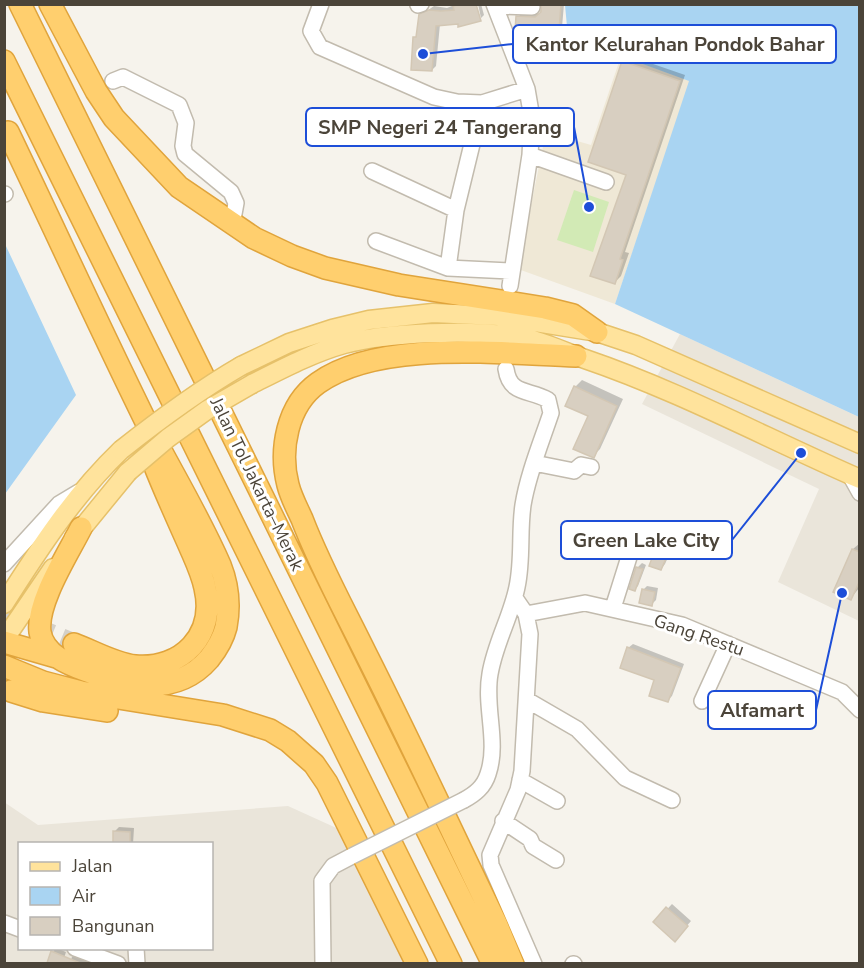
<svg xmlns="http://www.w3.org/2000/svg" width="864" height="968" font-family="'Nunito Sans',sans-serif">
	<rect width="100%" height="100%" fill="#f6f3ec"/>
	<path fill="#eae5da" fill-rule="evenodd" d="M680,334L859,417V621L778,582L819,489L642,404Z
		M4,802L38,825L288,806L343,831L407,963H5ZM20,844H212V948H20Z"/>
	<path fill="#efe8d6" d="M621,56L690,81L615,304L518,269L546,132L591,145Z"/>
	<path fill="#d2eab5" d="M574,190L609,202L593,252L557,240Z"/>
	<path fill="#a9d4f2" d="M565,5H859V417L615,304L689,81L621,56L569,48Z
		M5,244L76,395L5,494L4,244Z"/>
	<path fill="#0003" d="M457,4H475L479,19H481L440,24L436,66L432,70L415,38L418,35L421,15L434,6L447,8Z
		M478,4H481L484,15L481,18Z
		M542,4H564L561,39L557,43L518,17L522,13L540,14Z
		M630,56L685,75L625,252L629,253L621,276L615,282L628,174L624,62Z
		M582,380L623,399L600,449L593,456L590,416L575,387Z
		M668,524L680,531L665,564L661,569L659,544L656,543Z
		M860,543V587L851,598L835,591L853,549Z
		M642,563L646,565L638,586L634,590L631,588L638,567Z
		M647,586L658,588L656,600L652,604L643,590Z
		M633,644L684,664L672,696L668,700L656,679L628,648Z
		M119,827L134,828L133,844H114V832Z
		M672,904L691,921L679,935L655,922Z
		M56,948L66,952L62,964H48L53,952Z
		M76,953L92,959L91,964L70,963L72,957Z"/>
	<path fill="#d8cfc1" stroke="#d3c7b4" stroke-width="1.5" d="M460,4H476L481,21L458,27V24L436,26L432,71L411,70L413,37H416L419,14L429,10L441,11L454,10L453,6Z
		M541,4H561L558,44L518,40L515,31L516,16L535,17L541,12Z
		M622,61L680,81L620,259L623,260L615,284L590,276L626,175L588,162Z
		M574,386L617,406L594,458L573,449L588,416L565,406Z
		M663,528L676,535L661,570L649,566L657,545L654,544Z
		M852,549L860,552V580L851,600L833,592Z
		M636,567L643,569L635,591L629,589Z
		M642,589L655,592L652,606L639,603Z
		M627,647L681,668L668,702L649,696L654,680L620,668Z
		M113,831L130,832V843H113Z
		M666,907L688,926L675,942L653,922Z
		M51,951L80,963H47Z"/>
	<g fill="none" stroke-linecap="round" stroke-linejoin="round">
		<path stroke="#d4d0c8" stroke-width="21" stroke-dasharray="21 10" stroke-linecap="butt" d="M4,615L74,644"/>
		<defs>
			<path id="minor" d="M321,4L311,31L320,47L434,97L457,102L482,103L527,89
				M494,4L527,89L532,118L530,155L510,286
				M418,5L421,4
				M495,6L532,7
				M113,81L123,77L179,105L186,123L183,146L185,154L231,192L236,203L232,225
				M530,155L606,182
				M372,171L456,210
				M4,194H5
				M376,241L448,268L511,271
				M448,268L456,210L482,103
				M534,463L574,471L581,465L591,467
				M850,475L860,493
				M4,564L59,504L79,492
				M515,598L526,614L530,634L522,771L518,790L490,855L491,865L534,964
				M613,608L629,557
				M526,614L585,603L682,625L842,692L860,710
				M527,700L577,729L625,778L672,800
				M702,701L728,644
				M520,780L557,801
				M464,800C475,794 484,787 488,774C499,742 484,707 490,674C495,643 511,617 517,587C523,559 519,532 523,505C528,474 541,443 551,413L548,400C530,389 510,396 506,369
				M503,821L530,839L533,846L556,860
				M4,923L20,929
				M75,948L118,964
				M136,948L137,964
				M323,964L322,881L333,866L352,856
				M573,964H574"/>
			<path id="major" d="M241,366L289,343L332,329L369,320L433,313L498,316L597,332L636,345L860,444
				M252,384C282,369 312,353 344,344C389,332 469,330 516,336C540,340 562,351 585,359C679,391 768,439 860,479
				M74,538L128,472
				M4,604C39,549 74,495 121,450
				M4,640L53,568"/>
			<path id="highway" d="M20,4L493,964
				M50,4L96,91L114,118L179,187L254,238L292,256L325,268L399,285L545,308L573,315L597,332
				M4,61L451,964
				M8,132C56,232 102,333 151,432C174,476 200,519 220,565C228,585 230,606 226,627C223,639 217,649 209,659C176,697 128,686 87,671C68,664 44,655 40,632C36,603 68,554 81,528
				M4,642L56,657
				M74,644C93,651 115,664 135,666C182,670 216,635 205,588C202,573 195,559 189,545C177,518 165,492 154,464
				M4,666L43,682L81,692L223,715L270,730L288,741L314,764L327,783L417,964
				M11,691L43,701L107,711
				M513,964L496,923C453,834 411,743 366,654C344,609 320,566 302,519C297,508 291,497 288,485C279,450 287,405 318,383C379,339 503,354 576,356"/>
		</defs>
		<use href="#minor" stroke="#c2bbae" stroke-width="18"/>
		<use href="#major" stroke="#e6c16a" stroke-width="21"/>
		<use href="#highway" stroke="#e0a43c" stroke-width="24"/>
		<use href="#minor" stroke="#fff" stroke-width="15"/>
		<use href="#major" stroke="#ffe39c" stroke-width="18"/>
		<use href="#highway" stroke="#ffcf6e" stroke-width="21"/>
		<defs>
			<path id="minor-bridge" d="M352,856L464,800"/>
			<path id="major-bridge" d="M121,450C160,419 198,391 241,366
				M128,472L168,438L207,410L252,384"/>
		</defs>
		<use href="#minor-bridge" stroke="#c2bbae" stroke-width="18" stroke-linecap="butt"/>
		<use href="#major-bridge" stroke="#e6c16a" stroke-width="21" stroke-linecap="butt"/>
		<use href="#minor-bridge" stroke="#fff" stroke-width="15"/>
		<use href="#major-bridge" stroke="#ffe39c" stroke-width="18"/>
	</g>
	<g text-anchor="middle" dominant-baseline="central" stroke-width="6" stroke-linejoin="round" paint-order="stroke">
		<g font-size="18" fill="#4b4439" stroke="#fff">
			<text transform="translate(257 484) rotate(64)">Jalan Tol Jakarta–Merak</text>
			<text transform="translate(699 635) rotate(19)">Gang Restu</text>
		</g>
	</g>
	<path fill="none" stroke="#1d4ed8" stroke-width="2" d="M423 54L513 44M589 207L574 127M801 453L732 540M842 593L816 710"/>
	<g fill="#1d4ed8" stroke="#fff" stroke-width="2">
		<circle cx="423" cy="54" r="6"/>
		<circle cx="589" cy="207" r="6"/>
		<circle cx="801" cy="453" r="6"/>
		<circle cx="842" cy="593" r="6"/>
	</g>
	<g fill="#fff" stroke="#1d4ed8" stroke-width="2">
		<rect x="513" y="25" width="323" height="38" rx="6"/>
		<rect x="306" y="108" width="268" height="38" rx="6"/>
		<rect x="561" y="521" width="171" height="38" rx="6"/>
		<rect x="708" y="691" width="108" height="38" rx="6"/>
	</g>
	<g font-size="20" text-anchor="middle" font-weight="bold" fill="#4b4439">
		<text x="675" y="51">Kantor Kelurahan Pondok Bahar</text>
		<text x="440" y="134">SMP Negeri 24 Tangerang</text>
		<text x="646" y="547">Green Lake City</text>
		<text x="762" y="717">Alfamart</text>
	</g>
	<rect width="864" height="968" fill="none" stroke="#4b4439" stroke-width="12"/>
	<rect x="18" y="842" width="195" height="108" fill="#ffffff" stroke="#b7b4b0" stroke-width="1.5"/>
	<rect x="30" y="862" width="30" height="9" fill="#ffe39c" stroke="#b7b4b0" stroke-width="1.5"/>
	<text x="72" y="872" font-size="18" fill="#4b4439">Jalan</text>
	<rect x="30" y="887" width="30" height="18" fill="#a9d4f2" stroke="#b7b4b0" stroke-width="1.5"/>
	<text x="72" y="902" font-size="18" fill="#4b4439">Air</text>
	<rect x="30" y="917" width="30" height="18" fill="#d8cfc1" stroke="#b7b4b0" stroke-width="1.5"/>
	<text x="72" y="932" font-size="18" fill="#4b4439">Bangunan</text>
</svg>
